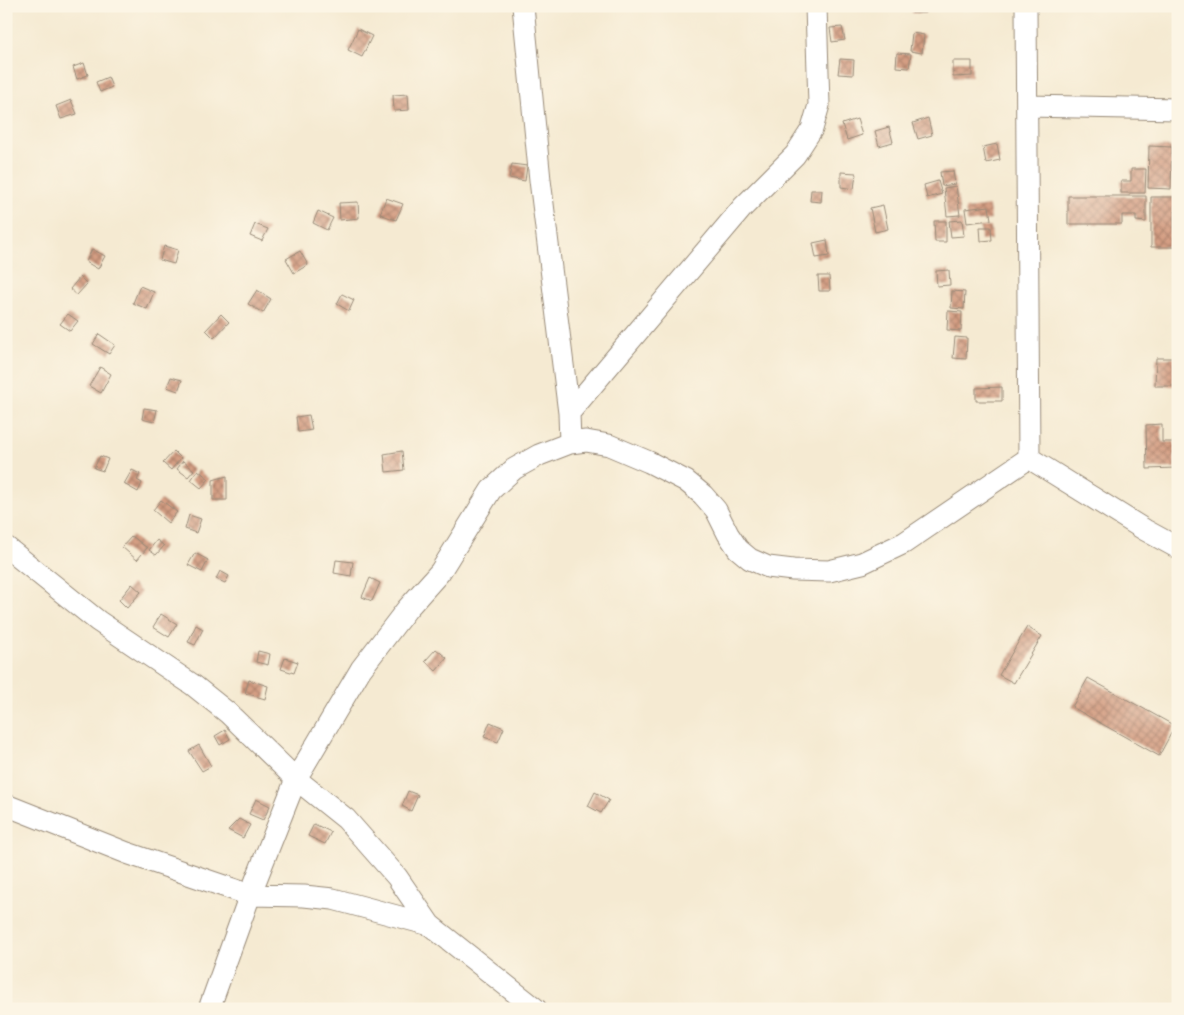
<svg xmlns="http://www.w3.org/2000/svg" width="1184" height="1015" font-family="'IM FELL English',serif">
	<defs>
		<pattern id="building-cross-hatch" width="8" height="8" patternUnits="userSpaceOnUse" patternTransform="scale(1.25)"><rect width="8" height="8" fill="#d49e83"/><path d="M0 0l8 8M0 8l8-8" fill="none" stroke="#ad816b"/></pattern>
	</defs>
	<rect width="100%" height="100%" fill="#fcf5e5"/>
	<filter id="ink" filterUnits="userSpaceOnUse"><feTurbulence type="fractalNoise" baseFrequency=".02" numOctaves="2"/><feDisplacementMap in="SourceGraphic" scale="10" xChannelSelector="R" yChannelSelector="G"/><feConvolveMatrix kernelMatrix="1 2 1 2 8 2 1 2 1" color-interpolation-filters="sRGB"/></filter>
	<filter id="wash" filterUnits="userSpaceOnUse"><feTurbulence type="fractalNoise" baseFrequency=".0096" numOctaves="4" result="noise"/><feDisplacementMap in="SourceGraphic" scale="20" xChannelSelector="R" yChannelSelector="G"/><feGaussianBlur stdDeviation="1.12" result="paint"/><feColorMatrix in="noise" values="0 0 0 0 0 0 0 0 0 0 0 0 0 0 0 0 0 1.4 0 .05"/><feComposite in="paint" operator="in"/></filter>
	<g filter="url(#wash)">
		<rect width="100%" height="100%" fill="#f5ead2"/>
		<g id="blocks">
			<path fill="url(#building-cross-hatch)" d="M827,6H840V10L827,9Z
				M912,6H926V13H912Z
				M842,27L845,40L832,42L830,28Z
				M358,29L372,36L362,57L348,50Z
				M912,33L924,35L922,53L910,51Z
				M897,53L911,54L909,68L896,67Z
				M840,59L854,60L853,75L838,74Z
				M953,61H972V76L953,77Z
				M84,63L88,75L77,79L73,67Z
				M108,77L112,87L100,92L96,82Z
				M408,94L409,110L394,111L393,95Z
				M71,100L77,114L61,119L56,106Z
				M928,118L932,135L918,139L913,123Z
				M857,119L862,135L847,140L842,124Z
				M889,127L893,142L879,146L875,131Z
				M997,144L1000,160L986,163L983,147Z
				M1149,146L1172,147L1171,189L1148,188Z
				M512,164L527,166L525,181L509,178Z
				M1131,169H1146L1145,193H1121V181H1131Z
				M953,171L955,184L942,186L940,172Z
				M841,172L856,173L854,189L841,187Z
				M938,181L942,194L927,198L924,185Z
				M956,186L960,215L947,216L944,188Z
				M811,190H822L821,202L810,201Z
				M1068,196H1146V222L1136,221V215H1122V224H1068Z
				M1151,197H1178V211H1174V247H1151Z
				M386,198L403,204L396,220L380,214Z
				M358,202L359,218L340,220L339,203Z
				M883,205L888,229L875,232L870,208Z
				M989,206L991,220L967,223L965,209Z
				M318,211L333,218L327,230L313,223Z
				M962,220L964,236L951,237L949,221Z
				M934,221H946V242H935Z
				M255,224L268,229L262,241L250,236Z
				M980,227H991L992,240L981,241Z
				M1176,234H1178V249H1176Z
				M827,240L829,256L816,258L813,243Z
				M164,246L178,250L174,264L160,260Z
				M92,249L105,256L98,269L86,262Z
				M300,251L308,265L294,273L286,259Z
				M949,270L950,285L937,286L936,271Z
				M818,276H829L830,291H819Z
				M80,277L87,284L77,295L70,289Z
				M140,286L154,292L147,309L133,303Z
				M257,290L271,299L263,313L248,304Z
				M952,291L965,292L964,309L951,308Z
				M342,294L354,300L349,311L337,304Z
				M948,311L962,312L961,331L947,330Z
				M68,314L78,321L70,331L60,324Z
				M221,314L229,322L214,338L206,330Z
				M99,334L115,345L109,354L93,344Z
				M955,337L967,338L966,359L953,358Z
				M1156,358H1178V386H1155Z
				M100,367L111,374L101,393L89,386Z
				M171,377L182,380L178,391L167,387Z
				M1002,387V401H976V388Z
				M144,408L157,410L154,422L142,419Z
				M309,415L312,430L298,432L296,417Z
				M1162,424V442H1175V468L1147,469L1146,425Z
				M174,451L181,458L171,470L163,463Z
				M402,451L404,470L386,472L384,454Z
				M100,456L108,459L103,471L94,468Z
				M183,461L194,470L188,477L177,469Z
				M132,470L140,474L137,480L142,483L138,492L124,484Z
				M198,470L209,479L201,488L191,480Z
				M227,476V500H213V480Z
				M161,500L177,512L168,523L153,510Z
				M189,515L201,519L196,533L185,529Z
				M132,536L147,548L137,560L122,547Z
				M157,540L164,546L156,555L149,550Z
				M195,553L208,560L202,572L188,565Z
				M336,560L353,562L351,576L334,573Z
				M220,571L229,576L225,583L216,579Z
				M370,578L380,583L372,601L362,597Z
				M132,584L141,592L127,608L119,600Z
				M161,614L177,624L169,637L153,627Z
				M196,625L203,629L195,645L188,642Z
				M1027,627L1042,636L1014,683L999,675Z
				M436,649L447,658L436,671L425,661Z
				M258,651L270,654L268,665L256,662Z
				M285,658L298,662L294,673L281,669Z
				M1088,678L1175,726L1159,756L1072,707Z
				M249,680L268,686L265,699L245,693Z
				M490,722L504,728L498,742L484,737Z
				M225,730L230,739L220,745L215,736Z
				M199,745L211,766L202,771L189,751Z
				M408,791L418,795L411,811L402,806Z
				M595,792L609,800L601,813L588,806Z
				M256,799L270,806L263,820L249,814Z
				M239,819L250,825L243,838L228,830Z
				M314,824L331,832L325,844L308,836Z"/>
		</g>
	</g>
	<g filter="url(#ink)">
		<use href="#blocks" fill-opacity="0" stroke="#988a78" stroke-width="1"/>
		<g fill="none" stroke-linecap="round" stroke-linejoin="round">
			<defs>
				<path id="street" d="M523,6L540,180L569,413L570,443
					M1026,6L1029,458
					M1028,106L1178,109
					M569,413L743,207L795,155L812,129L819,105L816,6
					M6,547L98,621L193,685L228,713L296,779L346,819L397,877L430,925L536,1009
					M6,805L127,853L250,895L304,896L333,899L430,925
					M209,1009L250,895L296,779L361,669L407,609L440,572L491,490L514,469L539,455L570,443L586,441L609,445L649,462L686,481L703,495L716,510L728,534L738,549L750,559L768,567L793,570L829,571L862,563L904,543L1029,458L1145,530L1178,548"/>
			</defs>
			<use href="#street" stroke="#988a78" stroke-width="23"/>
			<use href="#street" stroke="#fff" stroke-width="21"/>
		</g>
	</g>
	<rect width="1184" height="1015" fill="none" stroke="#fcf5e5" stroke-width="25"/>
</svg>
